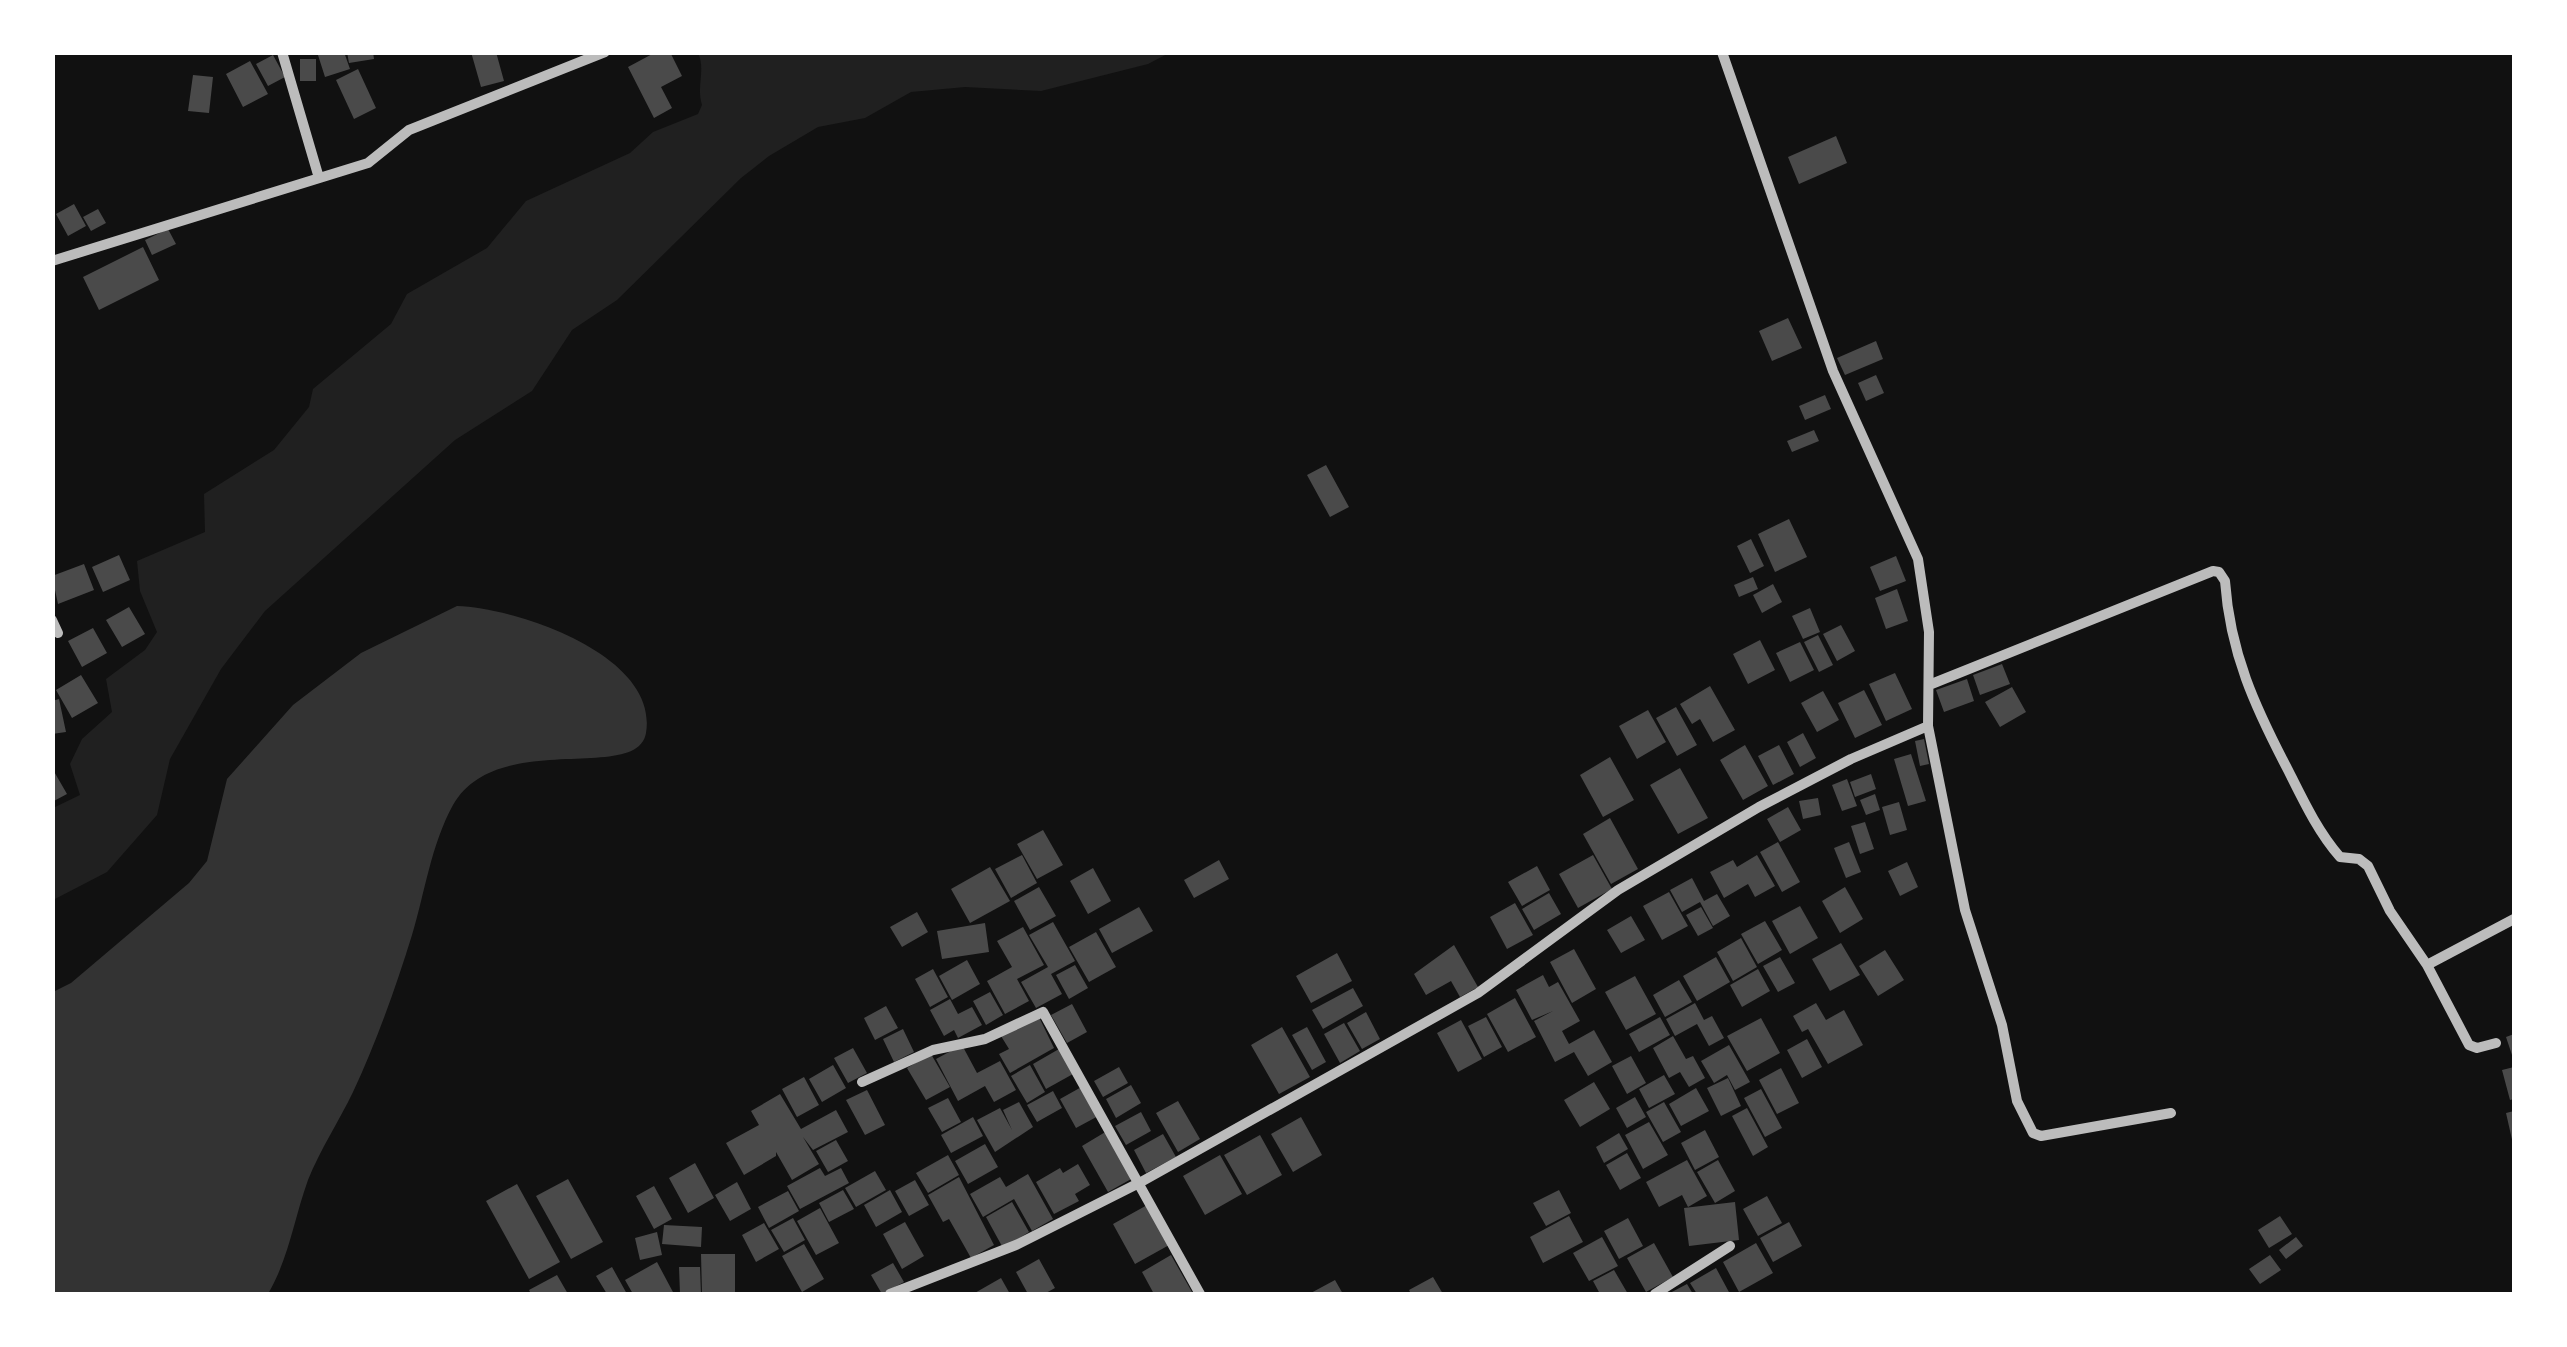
<svg xmlns="http://www.w3.org/2000/svg" width="2567" height="1347" font-family="'Public Sans',sans-serif">
	<rect width="100%" height="100%" fill="#111"/>
	<path fill="#202020" d="M698,53H1169L1148,64L1041,91L965,87L911,92L865,118L818,127L769,156L741,178L617,300L572,330L532,391L455,440L265,611L221,669L170,759L157,815L107,872L53,900V808L80,795L70,764L82,739L112,712L106,679L145,650L157,632L140,591L137,561L205,532L204,494L274,450L309,407L313,389L391,324L407,294L487,248L526,201L630,153L653,132L698,114L702,105C696,86 706,70 698,53Z"/>
	<path fill="#333" d="M457,606C517,608 659,655 646,733C637,784 497,728 453,805C431,845 425,892 412,935C396,987 376,1043 353,1092C339,1121 320,1150 308,1180C294,1219 289,1258 268,1294H53V992L71,983L189,883L207,861L227,779L293,705L361,653Z"/>
	<path fill="#4a4a4a" d="M317,52H344L350,69L325,77Z
		M347,52H373L374,59L349,63Z
		M471,52H496L504,81L481,87Z
		M656,52H670L682,76L661,87L672,108L654,118L628,67Z
		M273,55L285,77L268,86L256,64Z
		M300,59H316V81H300Z
		M250,61L268,94L243,107L226,74Z
		M358,69L376,108L354,119L336,80Z
		M193,75L213,77L209,113L188,111Z
		M1836,136L1847,163L1799,184L1788,157Z
		M74,204L86,226L68,236L56,214Z
		M98,209L106,223L91,231L83,217Z
		M168,229L176,244L152,255L145,240Z
		M143,247L159,280L99,310L83,277Z
		M1788,318L1802,348L1772,361L1759,331Z
		M1876,341L1883,359L1845,375L1837,358Z
		M1876,375L1884,393L1866,401L1858,383Z
		M1825,395L1831,409L1805,420L1799,406Z
		M1814,430L1819,441L1792,452L1787,441Z
		M1326,465L1349,507L1330,517L1307,475Z
		M1789,519L1807,557L1775,572L1758,534Z
		M1751,539L1764,566L1750,573L1737,546Z
		M119,555L130,580L103,592L92,567Z
		M1896,556L1906,581L1880,591L1870,567Z
		M84,564L94,590L58,604L52,576Z
		M1753,577L1758,589L1739,597L1734,585Z
		M1773,584L1782,602L1762,613L1753,595Z
		M1897,589L1908,621L1886,629L1875,598Z
		M129,607L145,634L122,647L106,620Z
		M1810,608L1820,632L1803,639L1792,616Z
		M1841,625L1855,651L1837,661L1823,634Z
		M93,628L107,653L82,667L68,641Z
		M1818,635L1833,665L1819,672L1804,642Z
		M1760,640L1775,670L1748,684L1733,654Z
		M1800,642L1814,670L1790,682L1776,653Z
		M2002,664L2010,684L1980,695L1973,675Z
		M1895,673L1912,709L1886,721L1869,684Z
		M81,675L98,703L72,718L56,690Z
		M1967,679L1974,701L1944,712L1936,690Z
		M1710,686L1735,730L1713,742L1700,719L1692,724L1680,704Z
		M2012,687L2026,712L2000,727L1985,702Z
		M1864,690L1882,725L1855,738L1838,703Z
		M1823,691L1839,720L1817,732L1801,703Z
		M59,699L66,732L52,734V701Z
		M1676,707L1697,745L1677,756L1656,718Z
		M1648,710L1666,742L1637,759L1619,726Z
		M1803,733L1816,758L1800,767L1787,742Z
		M1924,739L1929,764L1920,766L1915,741Z
		M1745,745L1768,786L1743,800L1720,760Z
		M1779,745L1794,774L1773,785L1758,756Z
		M1911,754L1926,801L1908,806L1894,759Z
		M1610,757L1634,800L1603,817L1580,775Z
		M52,768L67,794L52,802Z
		M1680,768L1708,818L1678,834L1650,785Z
		M1871,774L1876,789L1855,797L1850,782Z
		M1847,779L1857,806L1842,811L1832,785Z
		M1875,794L1880,810L1866,815L1860,800Z
		M1818,798L1821,815L1803,819L1799,801Z
		M1899,802L1907,830L1890,835L1882,807Z
		M1788,807L1801,830L1780,842L1767,819Z
		M1610,818L1638,869L1611,884L1583,834Z
		M1865,822L1874,849L1860,854L1851,826Z
		M1043,830L1063,865L1037,879L1017,844Z
		M1778,842L1800,882L1782,892L1760,852Z
		M1849,842L1861,872L1846,878L1834,848Z
		M1022,855L1037,883L1011,898L995,869Z
		M1593,855L1612,889L1578,908L1559,874Z
		M1757,855L1775,886L1755,897L1748,884L1724,898L1710,872L1733,860L1737,867Z
		M1219,860L1229,879L1194,898L1184,880Z
		M1907,862L1918,887L1900,896L1888,871Z
		M1537,866L1550,890L1522,906L1508,882Z
		M990,867L1010,901L970,923L951,889Z
		M1093,868L1111,901L1088,914L1070,881Z
		M1692,878L1704,901L1717,894L1730,916L1713,926L1700,902L1682,912L1670,890Z
		M1039,887L1056,916L1030,930L1014,901Z
		M1845,887L1863,919L1840,933L1822,901Z
		M1669,892L1688,926L1662,940L1643,906Z
		M1549,893L1561,914L1534,930L1522,909Z
		M1515,903L1533,935L1507,949L1490,917Z
		M1800,906L1818,938L1790,954L1772,921Z
		M1139,907L1153,931L1112,953L1099,929Z
		M1701,907L1713,928L1698,936L1686,915Z
		M917,912L928,932L902,947L890,927Z
		M1631,916L1645,940L1621,953L1607,930Z
		M1765,921L1782,950L1758,964L1741,934Z
		M1053,922L1075,961L1051,974L1062,994L1036,1008L1021,982L1048,967L1029,935Z
		M985,923L989,952L942,959L937,931Z
		M1023,927L1044,965L1017,979L1029,1001L1005,1014L987,981L1012,967L997,941Z
		M1096,932L1116,967L1089,982L1069,947Z
		M1741,938L1757,967L1733,981L1717,952Z
		M1841,943L1860,975L1830,991L1812,959Z
		M1454,945L1478,987L1460,997L1451,981L1426,995L1414,974Z
		M1574,949L1596,989L1572,1003L1550,962Z
		M1885,950L1904,980L1878,996L1859,966Z
		M1337,953L1352,981L1311,1003L1296,976Z
		M1716,957L1730,982L1697,1001L1683,976Z
		M1780,957L1795,983L1778,992L1763,966Z
		M967,960L980,984L952,1000L939,976Z
		M1075,965L1088,988L1069,999L1056,975Z
		M933,969L948,997L930,1007L915,979Z
		M1758,969L1770,991L1742,1007L1730,985Z
		M1543,975L1549,987L1558,982L1580,1021L1562,1031L1569,1044L1594,1030L1612,1062L1588,1076L1574,1052L1555,1062L1534,1021L1553,1011L1532,1020L1516,990Z
		M1635,976L1656,1014L1626,1030L1605,992Z
		M1679,980L1692,1002L1665,1017L1653,995Z
		M1353,988L1363,1006L1323,1029L1312,1010Z
		M990,992L1003,1015L986,1025L973,1001Z
		M1515,998L1536,1037L1508,1052L1487,1014Z
		M950,999L958,1014L972,1007L982,1025L958,1038L954,1030L944,1036L930,1010Z
		M1695,1003L1704,1020L1712,1016L1724,1038L1709,1046L1697,1024L1675,1036L1666,1019Z
		M1816,1003L1826,1020L1844,1010L1863,1045L1828,1064L1808,1029L1802,1032L1793,1016Z
		M1072,1004L1087,1032L1067,1043L1051,1015Z
		M886,1006L898,1028L875,1040L864,1018Z
		M1366,1012L1380,1039L1362,1049L1347,1023Z
		M1038,1015L1054,1048L1010,1073L999,1054L1009,1049L1001,1036Z
		M1486,1017L1502,1047L1484,1057L1468,1026Z
		M1660,1017L1670,1035L1639,1052L1629,1034Z
		M1761,1018L1780,1053L1747,1071L1727,1036Z
		M1461,1020L1482,1059L1458,1072L1437,1033Z
		M1344,1023L1360,1051L1340,1063L1324,1034Z
		M1282,1027L1310,1077L1279,1094L1251,1045Z
		M1307,1027L1326,1062L1312,1070L1292,1035Z
		M903,1029L914,1052L894,1062L883,1039Z
		M2514,1034V1054L2512,1055L2506,1037Z
		M1673,1036L1686,1059L1693,1056L1705,1078L1689,1087L1680,1072L1669,1078L1653,1048Z
		M1807,1039L1822,1067L1802,1078L1787,1050Z
		M962,1045L977,1073L1000,1061L1016,1090L994,1102L985,1086L958,1101L936,1059Z
		M1729,1045L1750,1082L1735,1090L1727,1075L1714,1083L1701,1061Z
		M853,1048L867,1073L848,1083L834,1058Z
		M1059,1049L1073,1074L1046,1089L1033,1064Z
		M931,1054L950,1087L926,1100L907,1068Z
		M1631,1056L1646,1083L1627,1094L1612,1066Z
		M833,1065L846,1088L822,1102L809,1079Z
		M1030,1065L1045,1092L1027,1103L1011,1076Z
		M1119,1067L1128,1083L1103,1097L1094,1081Z
		M2514,1067V1099L2510,1100L2502,1070Z
		M1781,1068L1799,1103L1777,1114L1759,1080Z
		M1664,1075L1675,1094L1649,1108L1639,1089Z
		M804,1077L819,1105L797,1117L782,1089Z
		M1728,1078L1741,1106L1721,1116L1707,1088Z
		M1594,1082L1610,1109L1580,1127L1564,1100Z
		M1085,1085L1102,1114L1076,1128L1060,1099Z
		M1131,1085L1141,1103L1116,1118L1106,1099Z
		M1696,1088L1709,1111L1681,1126L1669,1104Z
		M1761,1089L1782,1128L1765,1137L1744,1098Z
		M867,1090L885,1125L865,1135L846,1100Z
		M1053,1091L1062,1108L1037,1122L1027,1105Z
		M780,1094L801,1129L836,1110L848,1132L813,1150L803,1137L819,1164L792,1180L776,1152V1156L744,1175L726,1143L759,1125L751,1111Z
		M1635,1097L1646,1117L1627,1128L1616,1108Z
		M948,1098L961,1122L942,1132L928,1108Z
		M1178,1101L1200,1139L1178,1152L1156,1113Z
		M1019,1102L1033,1127L995,1152L977,1120L1000,1108L1012,1130L1003,1110Z
		M1664,1102L1681,1132L1663,1142L1646,1112Z
		M1747,1108L1768,1147L1753,1156L1732,1116Z
		M2514,1111V1144H2513L2506,1113Z
		M1141,1112L1151,1131L1126,1145L1115,1126Z
		M973,1117L983,1136L951,1153L941,1135Z
		M1301,1117L1322,1155L1293,1172L1271,1134Z
		M1649,1122L1668,1155L1643,1169L1625,1135Z
		M1705,1130L1719,1157L1695,1170L1681,1143Z
		M1107,1131L1133,1178L1108,1192L1082,1146Z
		M1619,1133L1628,1149L1604,1163L1596,1147Z
		M1163,1134L1176,1157L1146,1173L1134,1150Z
		M1260,1135L1282,1175L1247,1195L1224,1155Z
		M836,1140L848,1161L828,1172L816,1151Z
		M985,1144L998,1167L968,1184L955,1161Z
		M1627,1153L1641,1178L1620,1190L1606,1165Z
		M948,1155L959,1175L928,1193L916,1173Z
		M1220,1155L1242,1194L1205,1215L1183,1176Z
		M1687,1160L1707,1196L1688,1207L1682,1195L1659,1207L1646,1182Z
		M1718,1160L1735,1191L1715,1203L1697,1172Z
		M695,1163L714,1198L688,1213L669,1178Z
		M1078,1164L1090,1185L1075,1194L1079,1201L1054,1214L1036,1182L1060,1168L1063,1173Z
		M820,1168L825,1176L841,1168L849,1183L800,1209L787,1186Z
		M875,1171L886,1190L856,1207L845,1188Z
		M1028,1174L1053,1219L1032,1231L1014,1199L983,1217L970,1194L1000,1177L1006,1187Z
		M959,1177L994,1245L971,1258L949,1219L943,1222L928,1195Z
		M568,1179L603,1242L571,1259L536,1196Z
		M915,1180L929,1205L909,1216L895,1191Z
		M737,1182L751,1209L730,1221L715,1195Z
		M517,1184L560,1262L529,1279L486,1201Z
		M654,1186L672,1219L654,1229L636,1196Z
		M843,1190L854,1209L829,1222L819,1203Z
		M890,1190L902,1212L876,1227L864,1205Z
		M1559,1190L1571,1213L1546,1226L1533,1203Z
		M788,1191L799,1211L769,1228L758,1207Z
		M1767,1196L1782,1223L1758,1236L1743,1209Z
		M1012,1202L1029,1232L1003,1248L986,1217Z
		M1735,1202L1739,1240L1689,1246L1684,1208Z
		M1149,1204L1171,1244L1135,1264L1113,1224Z
		M820,1208L839,1243L816,1255L797,1221Z
		M1569,1216L1583,1242L1543,1263L1530,1237Z
		M2280,1216L2292,1234L2269,1248L2258,1230Z
		M793,1218L805,1240L784,1252L771,1230Z
		M1628,1218L1643,1246L1619,1259L1604,1231Z
		M905,1222L924,1256L902,1269L883,1234Z
		M1789,1222L1802,1246L1773,1262L1760,1238Z
		M764,1223L779,1249L756,1262L742,1235Z
		M664,1225L702,1227L701,1247L662,1244Z
		M657,1232L662,1255L640,1260L635,1238Z
		M1602,1237L1618,1266L1589,1281L1573,1253Z
		M2296,1237L2303,1246L2286,1259L2279,1250Z
		M1654,1243L1673,1277L1646,1292L1627,1258Z
		M1756,1243L1773,1273L1739,1292L1723,1262Z
		M804,1244L824,1279L802,1292L782,1256Z
		M701,1254H735V1294H702Z
		M1171,1255L1192,1292L1154,1294L1142,1272Z
		M2270,1255L2281,1270L2260,1284L2249,1269Z
		M1039,1259L1055,1288L1044,1294H1028L1016,1272Z
		M657,1262L674,1294H633L625,1280Z
		M893,1263L904,1282L882,1294L871,1275Z
		M612,1267L627,1294H607L596,1276Z
		M679,1267H700L701,1294H680Z
		M1716,1268L1730,1294H1697L1690,1283Z
		M1614,1270L1628,1294H1600L1593,1281Z
		M557,1275L568,1294H531L529,1290Z
		M1433,1277L1443,1294H1411L1409,1290Z
		M1001,1278L1010,1294H973Z
		M1335,1280L1343,1294H1309Z
		M1687,1284L1693,1294H1668Z"/>
	<g fill="none" stroke-linecap="round" stroke-linejoin="round">
		<path stroke="#bcbcbc" stroke-width="10" d="M282,52L319,178
			M52,261L368,163L409,130L605,52
			M52,620L58,633
			M1929,685L2213,571L2219,572L2225,581C2230,653 2255,707 2288,770C2303,800 2318,832 2340,857L2359,859L2368,866L2390,911L2427,965L2469,1045L2477,1048L2496,1043
			M1928,726L1965,910L2002,1025L2017,1101L2033,1133L2041,1136L2171,1113
			M2427,965L2514,919
			M862,1082L933,1050L985,1039L1043,1012L1200,1294
			M890,1294L1016,1245L1141,1182L1478,993L1618,890L1759,807L1851,759L1928,726L1929,632L1918,559L1833,371L1722,52
			M1655,1294L1730,1246"/>
	</g>
	<rect width="2567" height="1347" fill="none" stroke="#ffffff" stroke-width="110"/>
</svg>
